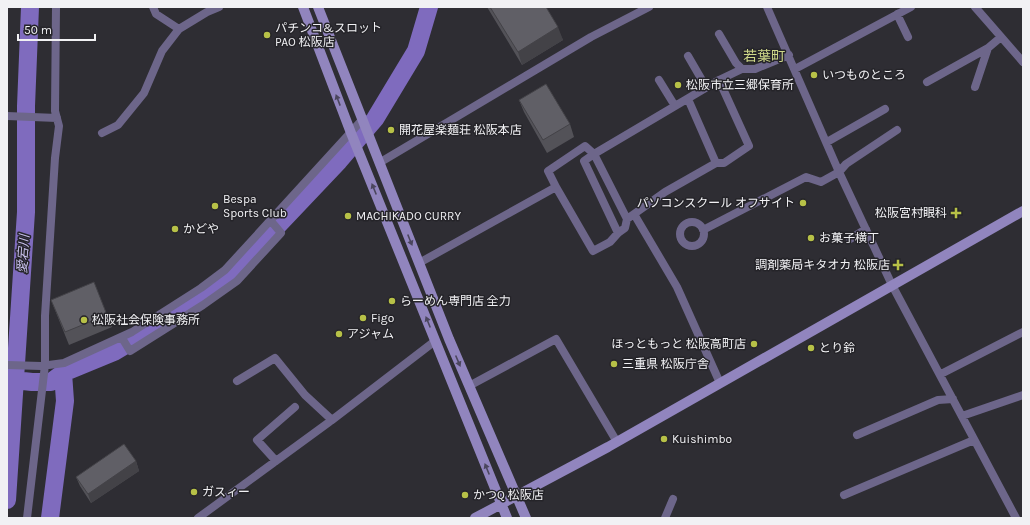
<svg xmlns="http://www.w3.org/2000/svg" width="1030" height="525" font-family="Karla,'Noto Sans JP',sans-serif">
	<rect width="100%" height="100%" fill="#2e2d33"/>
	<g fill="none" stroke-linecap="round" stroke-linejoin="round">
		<path stroke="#7f6bbe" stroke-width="18" d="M14,380L32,382H51L63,373L114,352L189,307L231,275L339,161L375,119L416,51L429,7
			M7,500L26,212V106L30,7
			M50,518L65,401L63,373"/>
		<path stroke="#6d668a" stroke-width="8" d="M153,7L156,14L179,29L207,12L219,7
			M767,7L839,172L892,285L1016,518
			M975,7L1023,62
			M897,14L908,37
			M719,34L736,63L742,69
			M688,56L706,87
			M795,69L911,7
			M659,80L675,106
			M927,82L988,48L1001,37
			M975,87L988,48
			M688,99L716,163H724L749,146L719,80
			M7,116L57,118
			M102,133L118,125L144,93L162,51L179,29
			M827,142L885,109
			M379,163L591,37L649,7
			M556,187L593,251L610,242L618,233
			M634,214L677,287L720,383
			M627,219L625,228L618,233L584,161L594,154L627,219L665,192L716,163
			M680 234a12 12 0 1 1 24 0a12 12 0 1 1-24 0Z
			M703,230L806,177L821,182L839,172L846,164L897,130
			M850,239L866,229
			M419,263L556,187L548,171L585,146L594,154L719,80L742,69H755L789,55
			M122,338L130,351L203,305L237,281L281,233L271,221
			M7,365L41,366L64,363L132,332L201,288L225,270L362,120
			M941,374L1023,332
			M237,381L275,358L305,395L332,420
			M469,386L556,339L617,442
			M962,416L1023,395
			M857,435L938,400L953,399
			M276,461L257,440L295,407
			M844,495L974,440
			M27,518L45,365V316L55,158L59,126L55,111L56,7
			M198,518L332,420L435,341
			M665,518L673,499"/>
		<path stroke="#9185be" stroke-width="10" d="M303,7L351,133L507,518
			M318,7L449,339L526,518
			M475,518L608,447L1023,211"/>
	</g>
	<path fill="#535258" d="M487,7H546L563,40L522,65Z
		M519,100L570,124L574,137L547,153L524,112Z
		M51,300L107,315L112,327L69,345Z
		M136,461L139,471L91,503L80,486L76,477Z"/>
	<path fill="#434247" d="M558,27L563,40L522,65L518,52Z
		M136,461L139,471L91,503L88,494Z"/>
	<path fill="#605f66" stroke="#434247" d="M490,7H546L558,27L518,52Z
		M546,84L570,124L543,140L519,100Z
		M94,282L107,315L65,332L51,300Z
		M124,444L136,461L88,494L76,477Z"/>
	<defs><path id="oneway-solid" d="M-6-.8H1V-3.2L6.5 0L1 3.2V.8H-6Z"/></defs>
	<g fill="#4b465d">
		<use href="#oneway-solid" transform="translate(338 100) rotate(-111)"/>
		<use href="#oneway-solid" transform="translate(374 189) rotate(-112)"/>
		<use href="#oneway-solid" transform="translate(410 240) rotate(68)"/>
		<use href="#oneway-solid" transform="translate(428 322) rotate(-112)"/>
		<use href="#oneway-solid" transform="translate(458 361) rotate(67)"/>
		<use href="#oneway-solid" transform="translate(487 469) rotate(-112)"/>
	</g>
	<g fill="#b7c147" stroke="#252429" stroke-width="1.5">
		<circle cx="267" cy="35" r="4"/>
		<circle cx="814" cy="75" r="4"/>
		<circle cx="678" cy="85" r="4"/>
		<circle cx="391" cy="130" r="4"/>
		<circle cx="803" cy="203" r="4"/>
		<circle cx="215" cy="206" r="4"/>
		<path d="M954 207h4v4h4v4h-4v4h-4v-4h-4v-4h4z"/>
		<circle cx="348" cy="216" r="4"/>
		<circle cx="175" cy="229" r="4"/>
		<circle cx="811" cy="238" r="4"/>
		<path d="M896 259h4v4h4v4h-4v4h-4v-4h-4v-4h4z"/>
		<circle cx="392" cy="301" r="4"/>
		<circle cx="363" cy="318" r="4"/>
		<circle cx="84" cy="320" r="4"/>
		<circle cx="339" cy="334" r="4"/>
		<circle cx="754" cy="344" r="4"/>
		<circle cx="811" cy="348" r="4"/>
		<circle cx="614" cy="364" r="4"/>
		<circle cx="664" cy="439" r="4"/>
		<circle cx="194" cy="492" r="4"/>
		<circle cx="465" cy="495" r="4"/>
	</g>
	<g text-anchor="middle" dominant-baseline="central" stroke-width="3" stroke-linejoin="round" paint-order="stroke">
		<g font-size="12" fill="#f1f1f4" stroke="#252429" text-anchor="start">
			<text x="275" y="28">パチンコ&amp;スロット<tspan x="275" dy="14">PAO 松阪店</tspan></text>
			<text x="822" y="75">いつものところ</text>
			<text x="686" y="85">松阪市立三郷保育所</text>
			<text x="399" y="130">開花屋楽麺荘 松阪本店</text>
			<text x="223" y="199">Bespa<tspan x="223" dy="14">Sports Club</tspan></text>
			<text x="795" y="203" text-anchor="end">パソコンスクール オフサイト</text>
			<text x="947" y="213" text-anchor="end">松阪宮村眼科</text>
			<text x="356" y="216">MACHIKADO CURRY</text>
			<text x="183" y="229">かどや</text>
			<text x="819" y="238">お菓子横丁</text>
			<text x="890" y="265" text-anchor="end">調剤薬局キタオカ 松阪店</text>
			<text x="400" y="301">らーめん専門店 全力</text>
			<text x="371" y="318">Figo</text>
			<text x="92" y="320">松阪社会保険事務所</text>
			<text x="347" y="334">アジャム</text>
			<text x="746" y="344" text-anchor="end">ほっともっと 松阪高町店</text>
			<text x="819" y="348">とり鈴</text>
			<text x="622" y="364">三重県 松阪庁舎</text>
			<text x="672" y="439">Kuishimbo</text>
			<text x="202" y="492">ガスィー</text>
			<text x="473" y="495">かつQ 松阪店</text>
		</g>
		<g font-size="13" font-style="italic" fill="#c9c1ed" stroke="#252429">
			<text transform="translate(23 254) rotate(-86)">愛宕川</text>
		</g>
		<g font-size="14" fill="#ced789" stroke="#252429">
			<text x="764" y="56">若葉町</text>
		</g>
	</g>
	<rect width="1030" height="525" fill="none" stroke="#f1f1f4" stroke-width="16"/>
	<path d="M18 34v6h77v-6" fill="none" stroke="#f1f1f4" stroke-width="2"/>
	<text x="24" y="34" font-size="12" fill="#f1f1f4" stroke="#252429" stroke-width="3" paint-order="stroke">50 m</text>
</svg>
